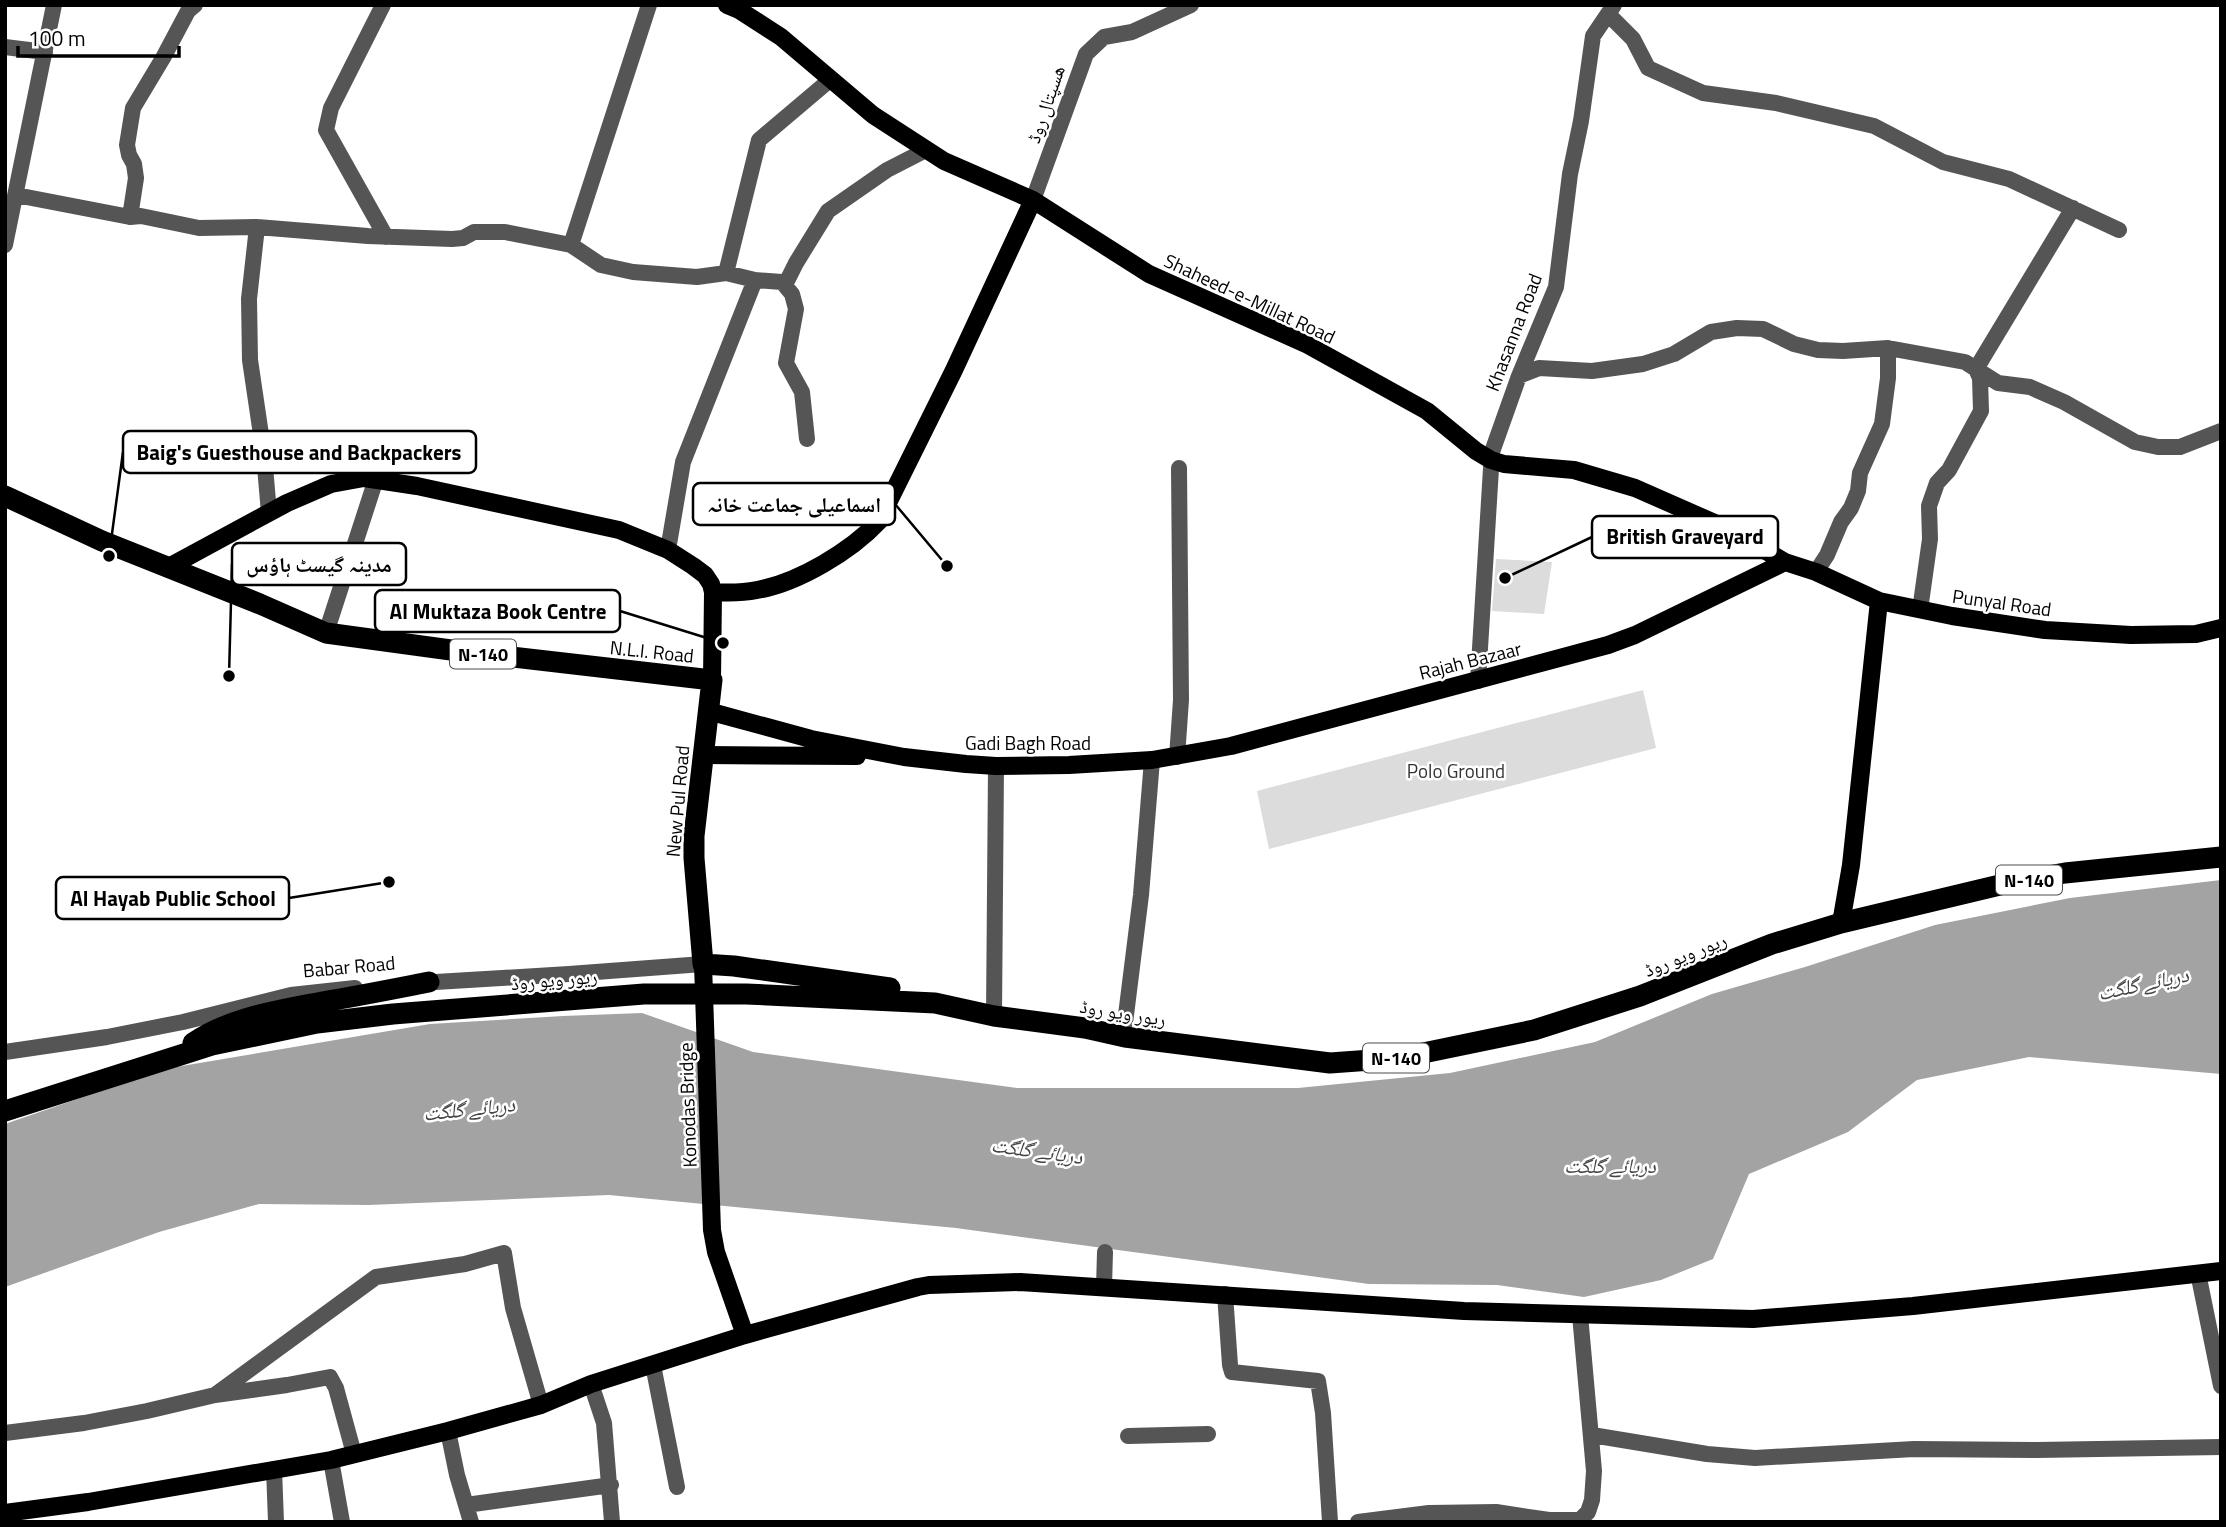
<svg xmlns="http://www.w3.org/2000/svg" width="2226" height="1527" font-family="'Titillium Web','Noto Naskh Arabic',sans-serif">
	<rect width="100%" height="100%" fill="#fff"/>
	<path fill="#dcdcdc" d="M1496,559L1552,562L1544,614L1492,611Z
		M1643,690L1656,748L1269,849L1257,791Z"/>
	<path fill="#a3a3a3" d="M2221,880V1074L2029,1057L1917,1080L1848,1132L1749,1174L1713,1259L1661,1280L1584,1297L1497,1285L1369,1284L956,1228L609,1195L369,1205L259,1204L159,1232L5,1287V1124L164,1069L430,1024L563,1016L642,1013L753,1052L1017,1088H1298L1450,1073L1595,1042L1712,994L1805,967L1935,925L2070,898Z"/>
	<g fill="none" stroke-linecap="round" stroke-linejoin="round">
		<path stroke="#555" stroke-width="16" d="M383,5L331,108L326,130L386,237
			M1608,14L1633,39L1648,68L1703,93L1776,103L1874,126L1943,162L2009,179L2119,230
			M5,47L45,52
			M16,195L130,217L141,216L199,228L257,227L368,236L452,239L463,238L474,232H505L571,245L601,265L633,272L697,277L726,273L755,280L782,282L792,294L796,309L786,363L802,392L807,439
			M1033,200L1086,54L1104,37L1132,32L1191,5
			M2073,208L1976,369L1998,383L2030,387L2064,402L2135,442L2158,447H2180L2221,431
			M130,217L136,178L134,164L129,155L127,145L133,108L163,58L188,11L195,5
			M257,227L249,299L250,360L264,455L269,513
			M5,245L54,5
			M571,245L649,5
			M726,273L759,140L831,79
			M785,285L796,263L828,211L887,170L926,150
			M1519,376L1539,368L1592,371L1643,364L1674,354L1711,332L1737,328L1763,329L1794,344L1818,350L1843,351L1888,348L1965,362L1976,369L1980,378L1981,411L1949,470L1937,483L1929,506L1930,539L1920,610
			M668,550L683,462L755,280
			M1816,572L1827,555L1841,522L1851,508L1858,491L1860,473L1882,424L1888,378V348
			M326,633L376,479
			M1478,681L1492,452L1519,376L1556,287L1570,174L1581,121L1593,36L1614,5
			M1177,757L1181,700L1179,468
			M419,983L569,974L703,964
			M994,1016L996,766
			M1125,1023L1141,895L1152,760
			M5,1052L107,1037L183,1022L291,995L355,988
			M2198,1273L2221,1386
			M1104,1287L1105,1252
			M1225,1294L1230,1365L1232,1372L1318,1381L1323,1413L1330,1522
			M653,1365L677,1487
			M591,1384L604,1423L612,1522
			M215,1395L376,1277L465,1264L504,1253L513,1308L541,1405
			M448,1431L457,1475L471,1522
			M5,1433L84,1423L147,1411L215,1395L287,1385L330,1377L336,1388L354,1454
			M1592,1435L1707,1454L1755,1458L1914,1449L2037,1450L2221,1447
			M1128,1436L1208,1434
			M331,1460L342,1522
			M274,1469L276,1522
			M466,1505L611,1485
			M1358,1522L1429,1513L1496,1512L1549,1520H1580L1588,1512L1592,1500L1594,1471L1580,1315"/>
		<path stroke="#000" stroke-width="18" d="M727,5L739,10L781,37L873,115L944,161L1033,200L1149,274L1306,344L1427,411L1476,451L1491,460L1504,464L1574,470L1635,488L1726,528L1785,562L1816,572L1879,601L1952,616L2045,630L2131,635L2196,634L2221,628
			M167,568L287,503L331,484L364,478L417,486L619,530L668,550L693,566L705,575L711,584L713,592L712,680
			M713,592C728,593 742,593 757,590C798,583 851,551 879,521L954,370L1033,200
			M708,711L811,739L904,757L966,764L996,766L1069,765L1152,760L1231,746L1608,645L1635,635L1785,562
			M704,755L857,756
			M1841,923L1851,865L1879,601
			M703,964L712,1230L716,1252L745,1335
			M5,1513L88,1502L331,1460L448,1431L541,1405L591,1384L745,1335L918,1287L929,1285L1020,1282L1464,1311L1753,1319L1913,1306L2221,1271"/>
		<path stroke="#000" stroke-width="21" d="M5,496L102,541L260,604L326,633L451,650L712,680L694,836V858L703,964L734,966L890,988
			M193,1043C231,1017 277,1011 322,1002C358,996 393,989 429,982
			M5,1111L212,1045L317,1023L393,1014L644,994H746L935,1003L994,1016L1085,1028L1125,1037L1330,1063L1399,1058L1534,1030L1640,996L1772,944L1841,923L2004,884L2065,873L2221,857"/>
	</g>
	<g text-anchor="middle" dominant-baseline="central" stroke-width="5" stroke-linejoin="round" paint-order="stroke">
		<g fill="#fff" stroke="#4c4c4c" stroke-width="2">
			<rect x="450" y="639.5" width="66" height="29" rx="5"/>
			<rect x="1996" y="865.5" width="66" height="29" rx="5"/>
			<rect x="1363" y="1043.5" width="66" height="29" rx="5"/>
		</g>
		<g font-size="18" font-weight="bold" fill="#000">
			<text x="483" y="654">N-140</text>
			<text x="2029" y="880">N-140</text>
			<text x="1396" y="1058">N-140</text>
		</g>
		<g font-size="19" fill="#000" stroke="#fff">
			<text transform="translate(1045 104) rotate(-71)">ھسپتال روڈ</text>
			<text transform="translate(1250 298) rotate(25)">Shaheed-e-Millat Road</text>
			<text transform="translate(1513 332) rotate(-69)">Khasanna Road</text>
			<text transform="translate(2002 602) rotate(8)">Punyal Road</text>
			<text transform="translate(652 651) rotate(6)">N.L.I. Road</text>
			<text transform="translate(1470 660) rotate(-14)">Rajah Bazaar</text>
			<text x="1028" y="742">Gadi Bagh Road</text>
			<text transform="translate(677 801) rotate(-85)">New Pul Road</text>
			<text transform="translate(1685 954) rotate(-22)">ریور ویو روڈ</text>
			<text transform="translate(349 966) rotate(-5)">Babar Road</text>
			<text transform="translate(554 979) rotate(-5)">ریور ویو روڈ</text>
			<text transform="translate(1123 1012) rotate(9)">ریور ویو روڈ</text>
			<text transform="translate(687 1105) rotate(-92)">Konodas Bridge</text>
		</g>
		<g font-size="19" fill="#333" stroke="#fff">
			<text x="1456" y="770">Polo Ground</text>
		</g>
		<g font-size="21" font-style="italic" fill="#444" stroke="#fff">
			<text transform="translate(2143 983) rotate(-12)">دریائے گلگت</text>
			<text transform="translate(469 1108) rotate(-6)">دریائے گلگت</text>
			<text transform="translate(1037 1150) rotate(8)">دریائے گلگت</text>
			<text x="1610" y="1165">دریائے گلگت</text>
		</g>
	</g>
	<path fill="none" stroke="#000" stroke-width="2.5" d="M109 556L123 452M947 566L895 504M1505 578L1592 537M229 676L232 564M723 643L620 611M389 882L289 898"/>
	<g fill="#000" stroke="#fff" stroke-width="2.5">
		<circle cx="109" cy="556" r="7"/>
		<circle cx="947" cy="566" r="7"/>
		<circle cx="1505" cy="578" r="7"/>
		<circle cx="229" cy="676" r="7"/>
		<circle cx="723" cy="643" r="7"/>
		<circle cx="389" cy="882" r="7"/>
	</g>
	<g fill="#fff" stroke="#000" stroke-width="2.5">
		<rect x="123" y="431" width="353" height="42" rx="7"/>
		<rect x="693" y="483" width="202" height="42" rx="7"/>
		<rect x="1592" y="516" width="186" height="42" rx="7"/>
		<rect x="232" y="543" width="174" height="42" rx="7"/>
		<rect x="375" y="590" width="245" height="42" rx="7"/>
		<rect x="56" y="877" width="233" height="42" rx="7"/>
	</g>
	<g font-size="21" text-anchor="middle" font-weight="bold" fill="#000">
		<text x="299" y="460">Baig's Guesthouse and Backpackers</text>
		<text x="794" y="512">اسماعیلی جماعت خانہ</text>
		<text x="1685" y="544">British Graveyard</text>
		<text x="319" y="572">مدینہ گیسٹ ہاؤس</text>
		<text x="498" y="619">Al Muktaza Book Centre</text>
		<text x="173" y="906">Al Hayab Public School</text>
	</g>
	<rect width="2226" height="1527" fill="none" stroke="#000000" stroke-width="14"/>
	<path d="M18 46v10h161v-10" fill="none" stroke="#000000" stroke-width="3.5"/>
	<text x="28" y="46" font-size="21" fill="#000000" stroke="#ffffff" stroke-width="5" paint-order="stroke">100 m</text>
</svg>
